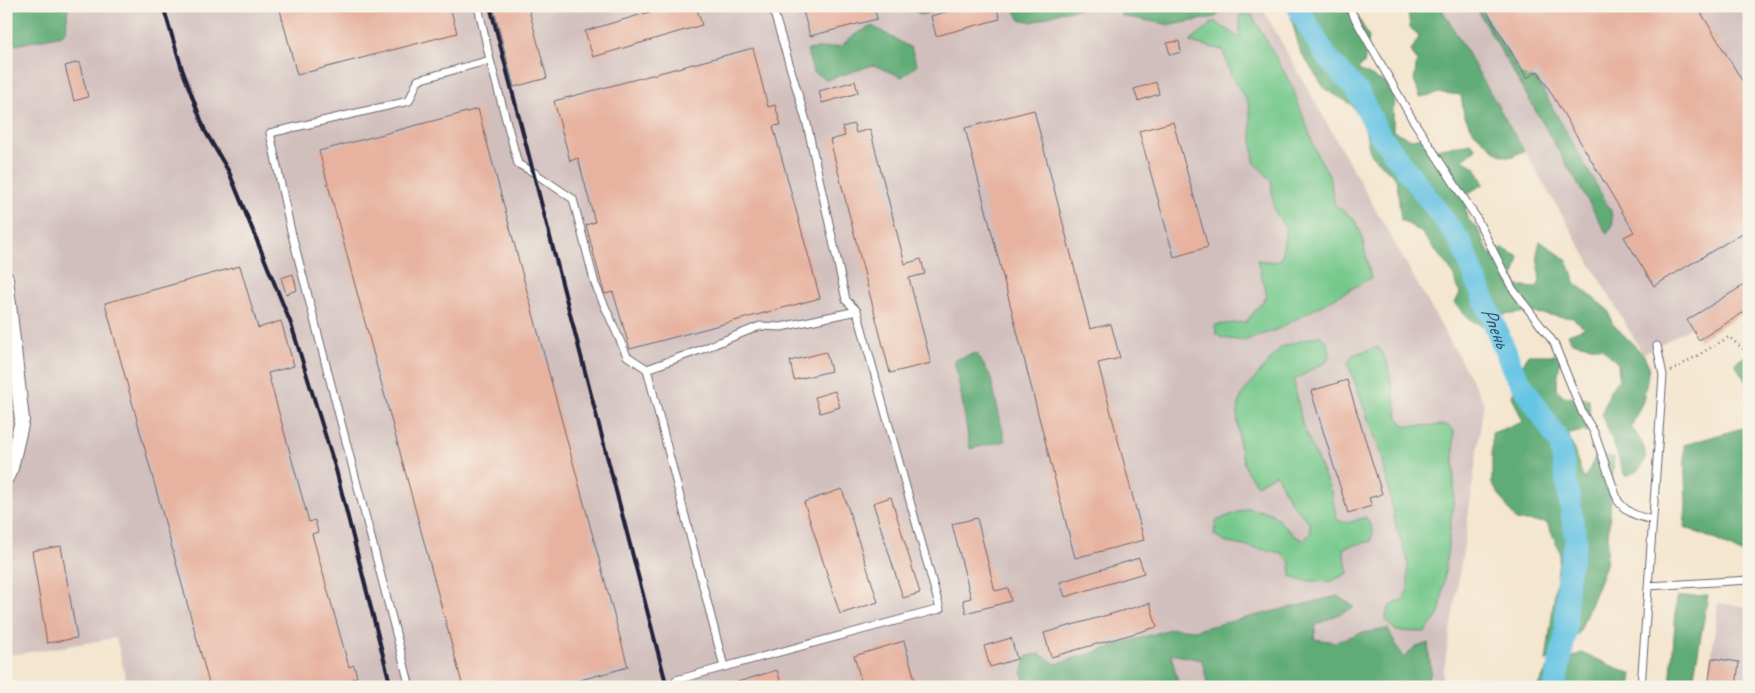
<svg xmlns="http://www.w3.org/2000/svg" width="1755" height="693" font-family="Caveat,sans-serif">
	<rect width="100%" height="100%" fill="#f7f3e8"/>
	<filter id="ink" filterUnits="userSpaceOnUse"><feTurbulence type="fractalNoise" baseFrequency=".02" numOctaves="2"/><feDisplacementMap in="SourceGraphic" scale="10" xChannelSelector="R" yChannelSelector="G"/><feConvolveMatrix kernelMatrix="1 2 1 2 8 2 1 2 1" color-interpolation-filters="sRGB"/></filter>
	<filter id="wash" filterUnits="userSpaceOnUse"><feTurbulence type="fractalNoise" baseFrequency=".0096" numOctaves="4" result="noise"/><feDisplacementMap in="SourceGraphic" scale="20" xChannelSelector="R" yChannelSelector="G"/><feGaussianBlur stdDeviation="1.12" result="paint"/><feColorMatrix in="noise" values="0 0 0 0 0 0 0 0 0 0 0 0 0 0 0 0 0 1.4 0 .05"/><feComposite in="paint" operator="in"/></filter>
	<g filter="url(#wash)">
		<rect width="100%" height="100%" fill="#f4e6cf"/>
		<path fill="#d1bfbe" d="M6,6H1261L1484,402L1466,533L1441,687H128L116,638L6,656Z
			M1440,6H1749V309L1699,340L1691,327L1643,354Z
			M1718,603L1749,607V687H1708Z"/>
		<path fill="#75c88b" stroke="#4c7563" d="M1240,14L1252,15L1292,86L1317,154L1329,175L1335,205L1354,219L1361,233L1371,278L1278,329L1244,341L1222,338L1216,334L1215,325L1246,322L1267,296L1257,260L1276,262L1282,258L1286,228L1274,210L1271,180L1254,162L1249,104L1231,76L1223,50L1190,42L1214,21L1240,38Z
			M1320,335L1328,343L1330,355L1325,363L1294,380L1302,424L1331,492L1337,520L1348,523L1366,517L1373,531L1371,541L1343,548L1348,573L1330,582L1299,580L1291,576L1290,563L1282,553L1228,543L1214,535L1216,521L1248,508L1271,513L1296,537L1304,540L1311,532L1309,522L1291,503L1276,474L1257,485L1246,470L1239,445L1237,412L1242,394L1281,347Z
			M1378,347L1387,361L1398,417L1405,426L1447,425L1454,430V496L1441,605L1438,616L1425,632L1396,631L1385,619L1390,606L1403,600L1408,589V561L1396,527L1382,456L1348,364L1352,355Z"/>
		<path fill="#60ac77" stroke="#416759" d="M9,6H68L66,31L62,35L16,45L6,22Z
			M910,6H952L920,15Z
			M1013,6H1092L1060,12L1033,22L1019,19Z
			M1123,6H1223L1216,17L1171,25L1121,16Z
			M1288,6H1354L1355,12L1369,37L1364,64L1357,69L1394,87L1393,131L1411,139L1427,136L1435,149L1471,143L1476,149L1462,160L1475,167L1484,184L1470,192L1466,200V211L1467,218L1478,229L1490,255L1496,249H1504L1519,257L1514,277L1517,286L1536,288L1540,282L1537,254L1540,241L1567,260L1576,284L1608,310L1612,323L1643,354L1649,366L1647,380L1643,401L1631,427C1640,438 1654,457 1638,470C1635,473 1630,474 1626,476L1624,474L1602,413L1611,389L1619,379L1618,364L1602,348L1571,342L1568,334L1585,328L1573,318L1527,312L1504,315L1485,326C1471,323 1463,314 1455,303L1460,293L1452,272L1421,232L1401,220L1396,178L1370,154L1364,123L1351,104L1325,89L1300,51Z
			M1407,6H1440L1524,151L1510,157L1499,154L1474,132L1464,115L1461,95L1441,93L1420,97L1414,80L1417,61L1411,51L1419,37L1410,27Z
			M1479,7L1521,75L1537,80L1611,211L1613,225L1607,234L1479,13Z
			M872,26L911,48L917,65L902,77L873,65L827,80L813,72L807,50L841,46L854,35Z
			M976,353L990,375L1005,441L970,449L961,393L954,360Z
			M1749,353V388L1735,363Z
			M1527,355H1561L1556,389L1564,396L1589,399L1590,431L1568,433L1584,480L1597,454L1614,457L1606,565L1579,633L1546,662L1560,552L1547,523L1516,520L1492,484V433L1523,422L1512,396Z
			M1749,426V557L1718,541L1684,527L1686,506L1684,445Z
			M1708,595L1692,687H1670L1677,597Z
			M1338,596L1354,607L1316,625L1314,639L1335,642L1361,633L1388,629L1403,658L1414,648L1428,643L1431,672L1424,687H1208L1202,660L1171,654L1179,687H1155L1152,680L1141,687H1026L1022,673L1027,656L1040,654L1056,664L1173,628L1195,630Z
			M1581,653L1632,674L1630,687H1537L1547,669Z"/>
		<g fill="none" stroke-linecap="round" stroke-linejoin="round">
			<path stroke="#66c4e4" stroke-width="22" id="s1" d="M1297,6L1325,55L1359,93L1378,132L1460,241L1514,372L1560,443L1576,540L1567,579L1566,631L1555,687"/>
		</g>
		<g id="blocks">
			<path fill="#e7b3a0" d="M279,6H450L457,33L297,75Z
				M493,6H528L547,78L514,87Z
				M670,6H696L702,25L593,57L585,31Z
				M822,6H874L877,19L810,36L803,11Z
				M967,6H996L1000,19L936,36L931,16Z
				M1484,6H1697L1749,92V229L1654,286L1624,237L1634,232L1538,71L1527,78Z
				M1179,41L1181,52L1170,55L1167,43Z
				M753,48L768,107L775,105L781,125L773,126L820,298L630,349L613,292L605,294L603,289L586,225L595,222L578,158L570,161L554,101Z
				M79,62L88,97L74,101L65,66Z
				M855,81L858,93L822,103L819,91Z
				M1156,82L1159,94L1138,101L1134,89Z
				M478,109L628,667L555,687H463L319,151Z
				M1034,110L1090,329L1111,324L1120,358L1098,363L1144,540L1075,558L965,128Z
				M1173,122L1208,247L1174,257L1139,131Z
				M854,124L856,133L870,129L905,264L921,259L925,274L909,278L931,363L890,373L830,140L845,136L842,127Z
				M240,266L258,328L281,321L294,366L268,373L309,522L315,520L318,532L312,534L349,667L354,665L357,677L352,678L354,687H210L105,303Z
				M293,274L297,290L286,294L281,278Z
				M1749,282V309L1699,340L1687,320Z
				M826,352L831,371L794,380L790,361Z
				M1347,380L1382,494L1369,498L1372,506L1348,513L1311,391Z
				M835,391L840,407L820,413L815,397Z
				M842,489L878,602L840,614L804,502Z
				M891,497L920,593L903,598L873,503Z
				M977,518L995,591L1008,588L1011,601L966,613L963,600L971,598L952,524Z
				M61,546L77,638L47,643L32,551Z
				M1139,558L1144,573L1065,597L1060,582Z
				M1150,603L1157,627L1051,657L1044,633Z
				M1011,638L1017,659L990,667L984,646Z
				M904,641L917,687H863L854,656Z
				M1712,658L1739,662L1736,687H1708Z
				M777,670L782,687H731V684Z"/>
		</g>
	</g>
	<g filter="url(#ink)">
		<use href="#blocks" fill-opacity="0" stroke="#6c676f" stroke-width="1"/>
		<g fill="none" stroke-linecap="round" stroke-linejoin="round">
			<defs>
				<path id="service" d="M478,6L490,60
					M772,6L807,124L846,300L857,311
					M1348,6L1411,117L1476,217L1512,288L1554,343L1582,412L1594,432L1618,501C1628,514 1637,516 1653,520
					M647,369L700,350L760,326L781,327L857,311L940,609L724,667
					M1648,586L1749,580
					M410,687L290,227L270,133L409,101L418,80L490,60L518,164L533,172L573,199L595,284L627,356L647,369L724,667L676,680L678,687
					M1641,687L1663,375L1657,346"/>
				<path id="minor" d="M6,278L22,420L11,468L6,478"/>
			</defs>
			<use href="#service" stroke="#6c676f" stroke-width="9"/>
			<use href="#minor" stroke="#6c676f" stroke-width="16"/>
			<path stroke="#6c676f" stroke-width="2.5" stroke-dasharray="1 4" stroke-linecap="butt" d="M1671,371L1729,337L1749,354"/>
			<use href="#service" stroke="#fff" stroke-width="7"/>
			<use href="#minor" stroke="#fff" stroke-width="14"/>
			<path stroke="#22223b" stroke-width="4" d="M163,6L182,69L205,131L229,172L291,324L336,470L391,687
				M490,6L667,687"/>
		</g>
	</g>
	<g text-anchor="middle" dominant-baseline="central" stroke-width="4" stroke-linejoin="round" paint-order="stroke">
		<g font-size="22" font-style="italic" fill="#36536e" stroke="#f7f3e8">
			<text stroke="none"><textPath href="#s1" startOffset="380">Рпень</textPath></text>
		</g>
	</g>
	<rect width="1755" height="693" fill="none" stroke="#f7f3e8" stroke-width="25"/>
</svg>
